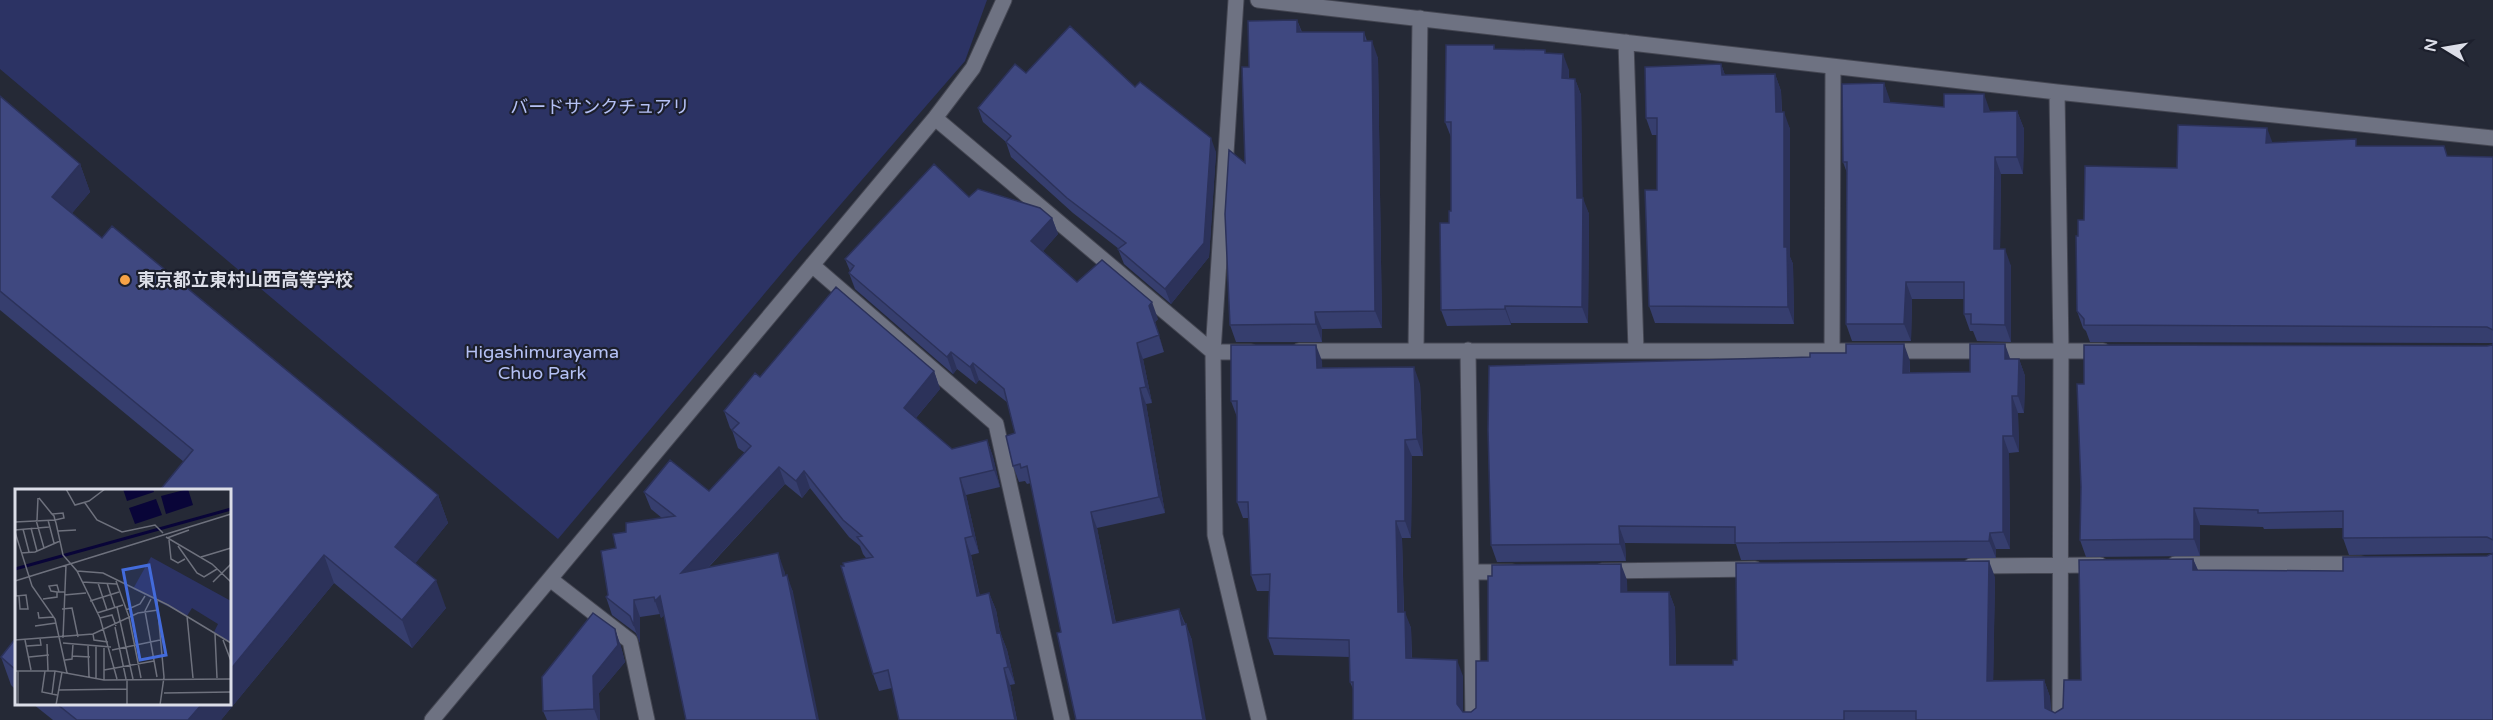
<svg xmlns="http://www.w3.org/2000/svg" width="2493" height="720" font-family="'Varela Round','Noto Sans JP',sans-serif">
	<rect width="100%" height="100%" fill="#252936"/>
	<path fill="#2c3364" d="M0,0H987L965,61L802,249L558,539L0,69Z"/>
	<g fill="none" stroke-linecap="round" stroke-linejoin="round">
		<defs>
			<path id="minor" d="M1236,0L1213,352L1215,535L1259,720
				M1258,0L2057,92L2493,138
				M1626,42L1636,350
				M2057,92L2061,350L2060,720
				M935,118L1213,352H1251
				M812,265L996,424L1062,720
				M1416,350L1420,18
				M1468,350L1473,720
				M1299,351H2103
				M1832,351L1833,67
				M2175,564H2361
				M1971,566L2100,565
				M1602,571L1755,569
				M1471,572H1512
				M550,579L630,641L647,720
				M432,720L935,118L973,68L1004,0"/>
		</defs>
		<use href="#minor" stroke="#444652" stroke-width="17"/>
		<use href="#minor" stroke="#6e7282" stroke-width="15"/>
	</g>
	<path fill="#363e6e" d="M1297,20L1302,32H1364L1367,41L1378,58L1382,328L1322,329V342H1236L1230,325L1245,163L1249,67Z
		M1494,45L1495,49L1545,50L1546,53L1569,70V79H1575L1581,95L1582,198L1589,214L1588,323H1511V325L1447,326L1441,310L1449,223L1451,211V137L1445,122Z
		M1721,64L1725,75L1775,74L1781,91L1782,112L1790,129V257L1793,264L1794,324L1655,323L1649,306L1657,190V135H1652L1646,118Z
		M1026,73L1135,87L1216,152L1209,257L1171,304L1124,264L1118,249H1119L1073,213L1011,157L1006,142L983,122L978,108Z
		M1884,83L1890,103L1990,112L2017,111L2024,129L2023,174H2001L2000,249L2011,266V342L1977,341L1973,331H1970L1964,314V299H1912L1911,341H1852L1846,324L1847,173L1843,162Z
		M0,96L80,164L90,192L72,213L102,238L438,495L448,523L415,563L446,608L412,648L334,583L221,720H53L33,704H230L184,462L0,310Z
		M2272,143L2359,146L2447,156L2493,157V343L2090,342L2086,331L2083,328L2077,311L2078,236L2084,220L2177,168Z
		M969,197L1052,218L1058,234L1043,251L1077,282L1158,319L1155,322L1164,352L1143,359L1152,403L1146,404L1165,513L1097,528L1116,623L1179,609L1192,640L1061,632L1031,483L1027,484L1025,481L1019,482L1013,466L1015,433L1008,403L979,380L976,384L957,369L953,374L855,289L849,273L850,271L845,259Z
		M2493,343V553L2349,555L2343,538V528L2264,529L2263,527L2200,525V556L2086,557L2080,540L2084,384L2487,346L2492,345Z
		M2010,359H2019L2025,376L2024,413H2018L2019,452L2009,453L2010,549H1996V558L1741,560L1736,544L1625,543L1626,561L1497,562L1491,545L1910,361V373L1970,372Z
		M1322,361V368L1420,384L1423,456H1412L1411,538H1402L1404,612L1411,628L1412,658L1463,676V712H1471L1476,708L1488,661L1627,580V592H1669L1675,608L1676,665H1733L1737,660L1995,577L1993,680H2044L2050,697L2051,711L2055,713L2063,708L2081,680L2193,559L2198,570L2493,720H1353V689L1350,682V657L1274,655L1268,638L1269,591H1257L1251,575L1249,518H1243L1237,502V417L1231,401Z
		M934,371L940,389L916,418L952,449L987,440L993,457L1000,487L966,495L979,553L971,555L980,596L989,593L996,610L1000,632L1007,650L1015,684L1010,685L1017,720H899L892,688L879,691L873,674L866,558L863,554L860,546L849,537L810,488L802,498L785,484L708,568L784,570L785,575L793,592L664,615L661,618L660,614L640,617V643L636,633L612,615L606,597L608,595L616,548L626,532L662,518L651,509L644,492L709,491L745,453L738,448L732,430L730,428L724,411L760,377Z
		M615,629L621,647L625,662L599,693L600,720H547L543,711Z
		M16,638V690L11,685L1,657Z"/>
	<path fill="#2c325a" d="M1297,20L1303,37L1297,32Z
		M1372,41L1378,58L1382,328L1375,311Z
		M1563,54L1569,70L1568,95L1562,78Z
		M1721,64L1727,81L1722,75Z
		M1775,74L1781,91L1782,129L1776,112Z
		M1575,79L1581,95L1583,214L1577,198Z
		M1884,83L1890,100V119L1884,102Z
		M1984,94L1990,111L1984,112Z
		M2017,111L2024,129L2023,174L2017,157Z
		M1784,112L1790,129V257L1793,264L1794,324L1788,307L1784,247Z
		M2267,128L2273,144L2266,143Z
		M1211,138L1216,152L1209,257L1171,304L1165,289Z
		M1995,157L2001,174L2000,266L1994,249Z
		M80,164L90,192L62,225L52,197Z
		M1583,198L1589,214L1588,323L1582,307Z
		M1052,218L1058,234L1037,258L1031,241Z
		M2005,249L2011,266V342L2005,325Z
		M1906,282L1912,299L1911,341L1904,324Z
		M1152,302L1158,319L1155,322L1164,352L1149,306Z
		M1505,306L1511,323V325L1505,309Z
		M1315,312L1322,329V342L1316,324Z
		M1137,343L1143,359L1152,403L1146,387Z
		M1904,344L1910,361L1909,389L1903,373Z
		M2005,344L2011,361L2005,359Z
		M1316,345L1322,361L1323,385L1317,368Z
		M951,352L957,369L953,374L947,357Z
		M2019,359L2025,376L2024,413L2018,396Z
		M973,363L979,380L976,384L970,367Z
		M1414,367L1420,384L1423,456L1417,439Z
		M934,371L940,389L910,425L904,408Z
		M1140,388L1146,404L1165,513L1159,497Z
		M2012,396L2018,413L2019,452L2013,436Z
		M2003,436L2009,453L2010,549L2003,532Z
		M987,440L993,457L1000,487L994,470Z
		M1405,440L1412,456L1411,538L1405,521Z
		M779,467L785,484L687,590L681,573Z
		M804,471L810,488L802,498L796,481Z
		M960,478L966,495L979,553L973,536Z
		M438,495L448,523L406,575L395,547Z
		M2194,508L2200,525V556L2194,539Z
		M1091,512L1097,528L1119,640L1113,623Z
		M1396,521L1402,538L1404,628L1398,612Z
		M1619,526L1625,543L1626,561L1620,544Z
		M1990,533L1996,549V558L1989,541Z
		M965,538L971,555L983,613L977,596Z
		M778,553L784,570L789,593L783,576Z
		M324,555L334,583L221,720H188L202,704H230V670Z
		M2193,559L2200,575L2193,570Z
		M1989,561L1995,577L1993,697L1987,681Z
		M1621,564L1627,580L1628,609L1621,592Z
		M787,575L793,592L819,720H817Z
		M436,580L446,608L412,648L402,620Z
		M1669,592L1675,608L1676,681L1670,665Z
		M989,593L996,610L1003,650L997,633Z
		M660,596L666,613L661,618L655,601Z
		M634,600L640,617V643L634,626Z
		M1179,609L1185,626L1182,625Z
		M1405,612L1411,628L1412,674L1406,658Z
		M1186,624L1192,640L1206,720H1203Z
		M615,629L621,647L625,662L599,693L600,720H598L594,709L593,676Z
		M1000,632L1007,650L1015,684L1008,667Z
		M1457,660L1463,676V720L1457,704Z
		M1004,668L1010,685L1017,720H1015Z
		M2044,680L2050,697L2051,720L2045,708Z"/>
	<path fill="#3f4880" stroke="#2c325a" stroke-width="1.5" d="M1297,20V32H1364V41H1372L1375,311L1315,312L1316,324L1230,325L1225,214L1229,150L1245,163L1242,67H1249L1248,21Z
		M1070,26L1135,87L1140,82L1211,138L1204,243L1165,289L1118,249L1126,243L1067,198L1006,142L1011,136L978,108L1015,64L1026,73Z
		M1446,45H1494V49L1545,50V53L1563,54L1562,78L1575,79L1577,198H1583L1582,307L1505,306V309L1441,310L1440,223H1449V211H1451V122H1445Z
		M1721,64L1722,75L1775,74L1776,112H1784V247H1787L1788,307L1649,306L1645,190H1657V118H1646L1645,67Z
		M1884,83V102L1944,107V94H1984V112L2017,111V157H1995L1994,249H2005V325L1971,324V314H1964V282H1906L1904,324H1846L1847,162H1843L1842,84Z
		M0,96L80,164L52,197L102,238L112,226L438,495L395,547L436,580L402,620L324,555L230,670V490H160L193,450L0,291Z
		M2178,125L2267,128L2266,143L2356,139V146H2444L2447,156L2493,157V330L2487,327L2084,325V319L2077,311L2076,236H2078V220H2084L2085,166L2177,168Z
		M934,164L969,197L978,189L1040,208L1052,218L1031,241L1077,282L1102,260L1152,302L1149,306L1159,335L1137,343L1146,387L1140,388L1159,497L1091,512L1113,623L1179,609L1182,625L1186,624L1203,720H1076L1057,633L1061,632L1027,466L1021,468L1020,464L1013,466L1006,436L1015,433L1004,389L973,363L970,367L951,352L947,357L849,273L854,266L845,259Z
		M836,287L934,371L904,408L952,449L987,440L994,470L960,478L973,536L965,538L977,596L989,593L997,633L1000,632L1008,667L1004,668L1015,720H899L888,670L873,674L841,566H844L843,563L873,557L857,537L862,536L843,520L804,471L796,481L779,467L681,573L778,553L783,576L787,575L817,720H686L660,596L655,601L654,597L634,600V626L630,616L606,597L608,595L601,551L616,548L613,534L626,532V523L675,516L644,492L670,460L709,491L751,446L732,430L739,423L724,411L755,373L760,377Z
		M2493,343V540L2487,537L2343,538V511L2258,513V510L2194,508V539L2080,540L2081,487L2077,384H2084V345L2487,346L2492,345Z
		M1846,344H1904L1903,373L1970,372V344H2005V359H2019L2018,396H2012L2013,436H2003V532L1990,533L1989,541L1735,543V527L1619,526L1620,544L1491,545L1488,430L1489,366L1810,357V353H1846Z
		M1231,345H1316L1317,368L1414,367L1417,439L1405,440V521H1396L1398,612H1405L1406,658L1457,660V704L1463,712H1471L1476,708V661H1488V576H1492V565L1621,564V592H1669L1670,665H1733V660H1737L1736,563L1989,561L1987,681L2044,680L2045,708L2055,713L2063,708L2064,680H2081L2079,560L2193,559V570L2343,571V557L2487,556L2493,553V720H1916V711H1844V720H1353V682H1350L1349,640L1268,638L1270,574L1251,575L1248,502H1237V401H1231Z
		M593,613L615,629L618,645L593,676L594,709L543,711L542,677Z
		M16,638V670L1,657Z
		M57,704H202L188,720H77Z"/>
	<circle fill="#f6a247" stroke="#1c1f2c" stroke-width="2" cx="125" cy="280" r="6"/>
	<g text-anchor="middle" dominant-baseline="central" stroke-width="4.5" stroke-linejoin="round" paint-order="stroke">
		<g font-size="18" fill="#b5c1f5" stroke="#1c1f2c">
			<text x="600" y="107">バードサンクチュアリ</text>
			<text x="542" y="352">Higashimurayama<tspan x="542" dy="21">Chuo Park</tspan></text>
		</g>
		<g font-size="18" font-weight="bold" fill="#dcdee8" stroke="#1c1f2c" text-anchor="start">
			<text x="137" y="280">東京都立東村山西高等学校</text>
		</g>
	</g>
	<g transform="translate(15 489)">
		<rect width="216" height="216" fill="#252936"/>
		<path d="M136,68L216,112V154L199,143L203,135L177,119L172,127L118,100Z" fill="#2c3364"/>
		<path d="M108,0H138L139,3L112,12ZM173,0L178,16L151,25L146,7ZM141,10L147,26L120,35L114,19Z" fill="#090538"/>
		<path fill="none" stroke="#090538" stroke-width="3" d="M0,80L216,20"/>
		<path fill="none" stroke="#6e717d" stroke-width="1.5" d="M51,0L60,16L74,12L90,0M24,9L37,25M70,14L82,31L107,43L140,36L148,44M21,31L29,59M22,31L23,9M33,31L39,54M0,33L40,31L49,29L48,24L37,25L39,27L40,31L41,34L48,66L62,82L85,129L102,190M16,39L22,62M8,40L14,63M0,41L34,38M43,42L61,41M0,43L17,97L40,130L52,184M151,48L197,75L216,93M152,49L174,41M154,51L156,70L163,74L170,70M163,57L182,84L189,88L202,80M6,64L20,63L45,52M186,68L216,59M62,82L88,84L153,116L216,154M0,87L1,107L11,106L13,120H5L4,107M0,92L216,25M101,92L114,128L126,189M67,93L102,95M198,93L216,75M83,94L92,121M92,94L100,119M44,103L42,96L34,97L36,102L42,103H50M49,106L71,104M28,110L42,108V103M136,110L130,122L142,188M75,112L104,103M142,112L149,188L145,216M102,118L118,190M47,120L57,119L63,148M111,121L125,115L130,107M23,123L24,129L39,128M82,124L108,116M172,127L178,189M85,129L97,126L101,137M20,137L41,134M100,138L111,190M78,145L79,151L93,153M200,145L202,189M48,149L51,76M0,151L78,145L123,124L143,121M10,151L16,181M208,151L216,172M48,154L96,158M32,155L33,182M73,156L74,188M12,157L26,156L25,149M81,157V190M97,161L145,151M57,167L75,168M14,168L34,166M50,171L57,170L58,155M89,181L139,172M0,182H40L89,191L216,190M3,182V216M30,182L27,203L42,206M112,190V216M89,191V159M44,201L112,200M149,204L216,203M37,205L40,182M41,216L47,183"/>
		<path fill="#436bdb" fill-opacity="0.15" stroke="#436bdb" stroke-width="3" d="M134,76L151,166L125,171L108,81Z"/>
		<rect width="216" height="216" fill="none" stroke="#dcdee8" stroke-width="3"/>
	</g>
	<g transform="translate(2445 48) rotate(281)" stroke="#1c1f2c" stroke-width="4.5" paint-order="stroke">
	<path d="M0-4.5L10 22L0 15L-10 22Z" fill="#dcdee8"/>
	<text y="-9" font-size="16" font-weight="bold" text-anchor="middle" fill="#dcdee8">N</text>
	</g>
</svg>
